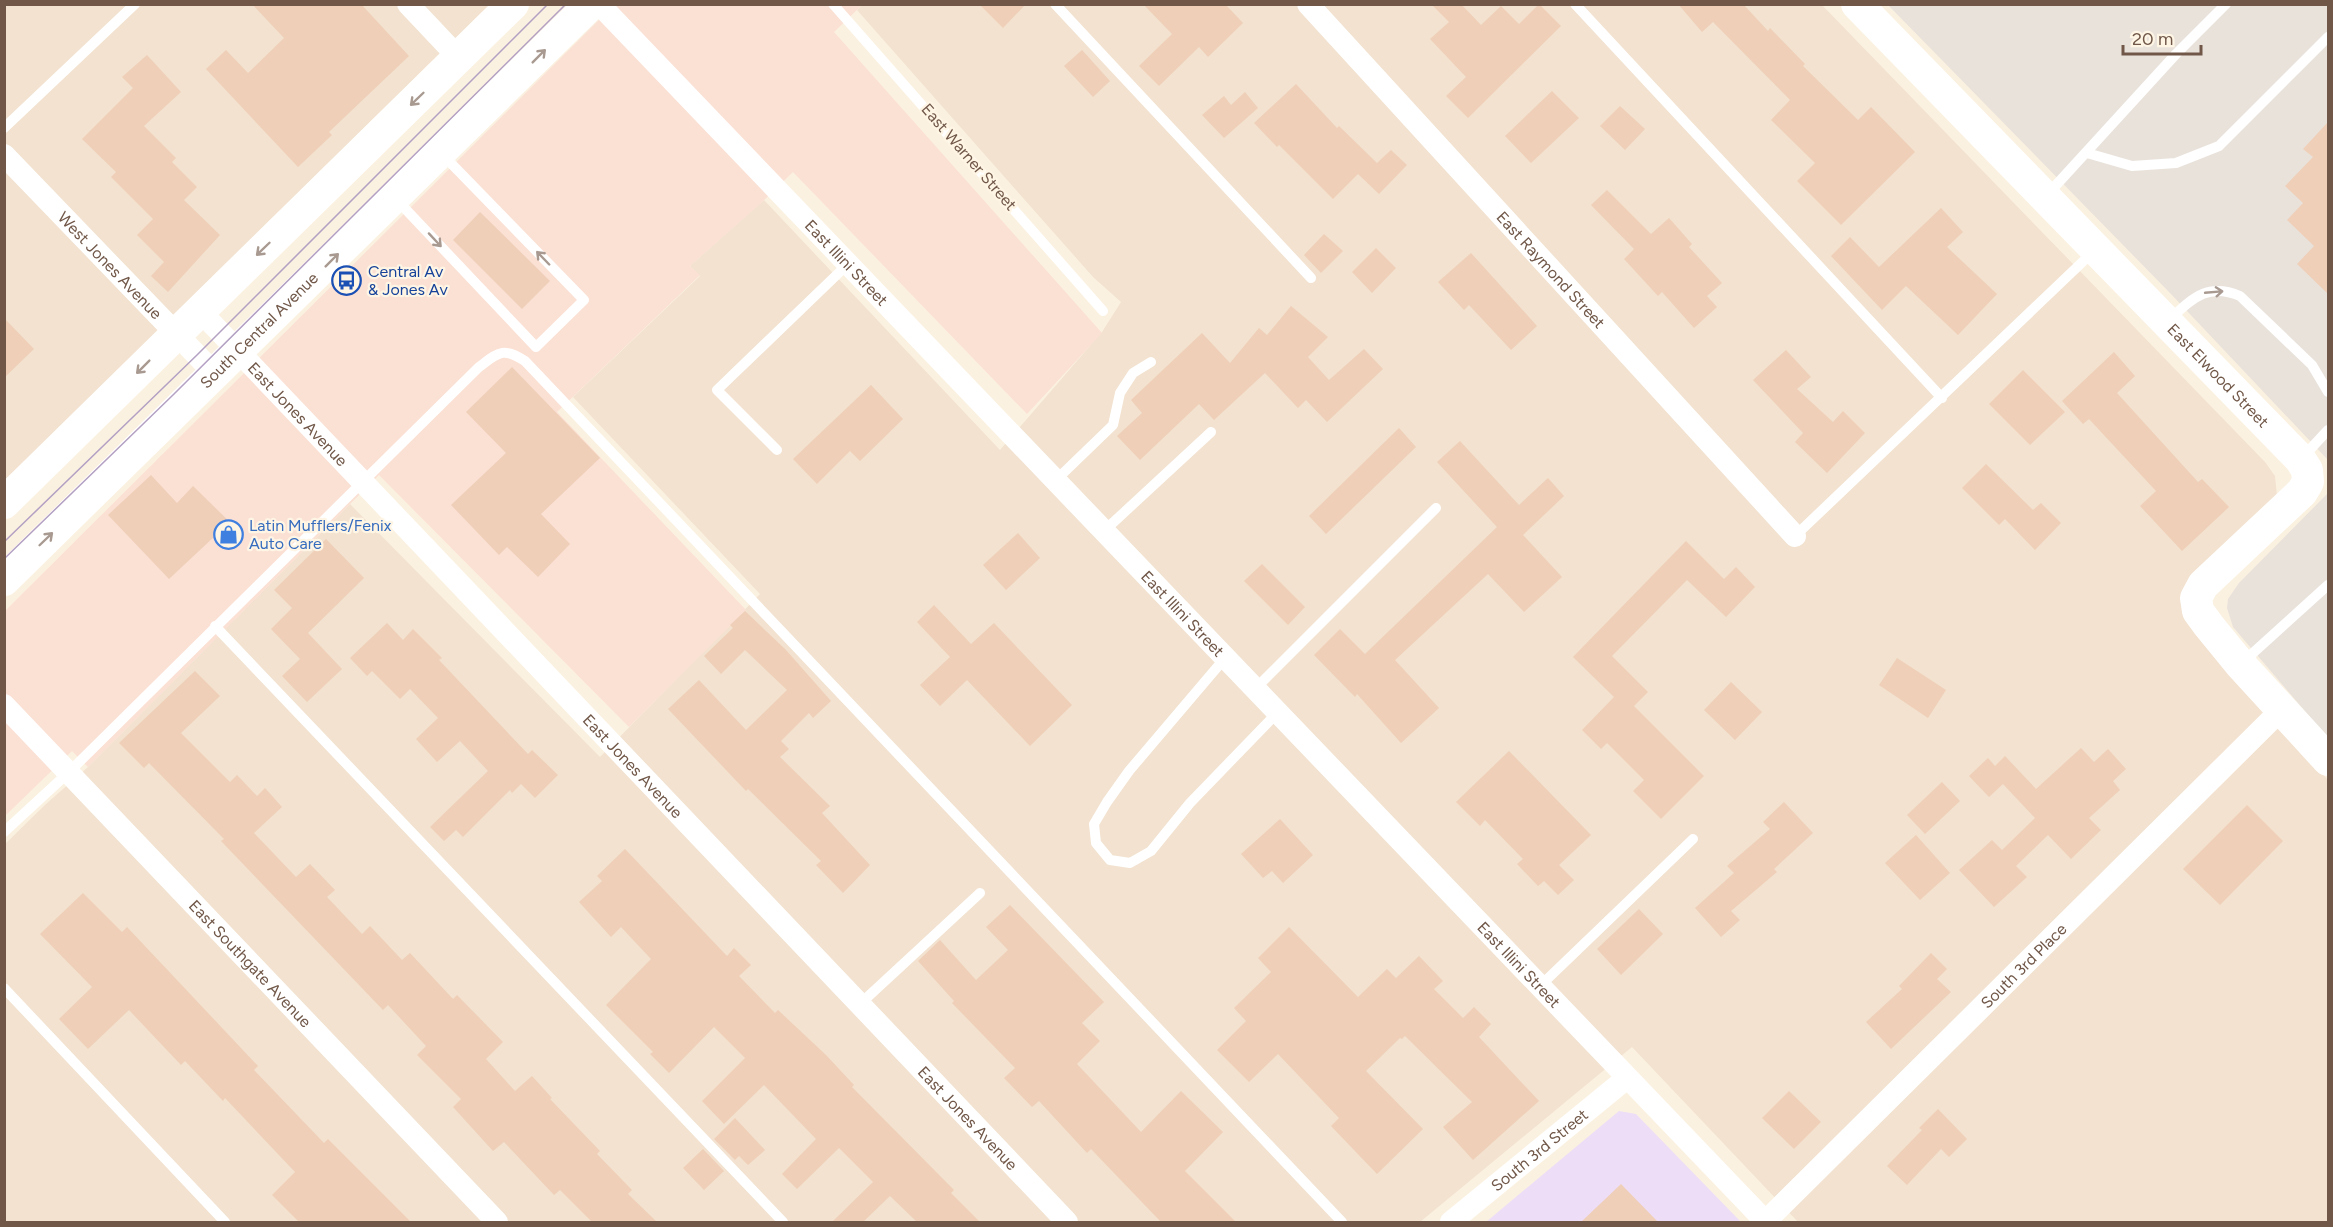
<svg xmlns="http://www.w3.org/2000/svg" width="2333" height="1227" font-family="Figtree,sans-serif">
	<rect width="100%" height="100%" fill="#fbf1e0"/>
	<path fill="#f2e2cf" d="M5,5H489L5,481Z
		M862,5H1822L2265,462L2275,476L2277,496L2200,591L2244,686L2328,780V1222H1798L1632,1047L1420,1222H5V844L46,804L88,767L350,504L600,757L760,594L573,397L700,276L690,266L764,200L1000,450L1102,332L1121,302L1093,277L857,10Z"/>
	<path fill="#fbe0d4" d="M614,5H862L834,32L1102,333L1027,414L793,172L760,204L690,266L700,275L557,412L746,610L629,727L379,475L88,767L72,751L5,816V611Z"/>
	<path fill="#e9e2db" d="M1888,5H2328V460L2170,293Z
		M2328,493V738L2233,627L2227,608L2228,599L2239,583Z"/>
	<path fill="#eeddf7" d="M1619,1111L1636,1114L1741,1222H1486Z"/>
	<path fill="#efcfb8" d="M252,4H361L409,56L329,132L332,135L298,167L206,69L226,50L248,73L284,38Z
		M979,4H1026L1003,28Z
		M1143,4H1225L1243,23L1208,57L1199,47L1159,86L1139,66L1172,34Z
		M1431,4H1461L1481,25L1501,6L1519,24L1539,4L1561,26L1468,118L1446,96L1466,77L1430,39L1449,22Z
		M1678,4H1743L1768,31L1770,28L1805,64L1803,66L1858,120L1871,107L1915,152L1841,225L1797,181L1815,163L1771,120L1790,100L1713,22L1702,32Z
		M1082,50L1110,81L1093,97L1064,66Z
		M147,55L181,92L144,126L176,158L172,162L197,187L184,200L220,235L168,292L151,276L164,262L137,235L153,219L111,177L116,172L82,139L133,88L122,77Z
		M1296,84L1337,128L1339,126L1377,163L1391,150L1407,165L1379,194L1358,174L1333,199L1279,145L1277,147L1254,123Z
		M1552,91L1579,118L1531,163L1505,136Z
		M1245,92L1258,108L1224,138L1202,115L1224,96L1231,105Z
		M1620,106L1645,129L1625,150L1600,126Z
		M2328,122V294L2297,264L2314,246L2287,220L2303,203L2285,186L2313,157L2303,149Z
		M1607,190L1651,234L1669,218L1692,244L1689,247L1722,283L1707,296L1717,307L1694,328L1662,292L1658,296L1624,259L1634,249L1591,205Z
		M1941,208L1963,232L1947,247L1997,294L1958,335L1906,286L1882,310L1831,256L1850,237L1879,267Z
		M480,212L550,281L522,309L453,240Z
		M1324,234L1343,251L1321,273L1304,255Z
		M1376,248L1396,268L1372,293L1352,272Z
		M1471,253L1537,326L1511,350L1469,305L1464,310L1438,282Z
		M1291,306L1328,337L1308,357L1329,380L1364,349L1383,369L1327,422L1306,400L1298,408L1265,373L1214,420L1199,404L1140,460L1117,436L1142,413L1131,400L1202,333L1230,363L1259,328L1267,335Z
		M4,318L34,349L4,378Z
		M1786,350L1811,377L1797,389L1833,422L1843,411L1865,433L1827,473L1795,442L1803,433L1753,380Z
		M2114,352L2135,376L2117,393L2198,482L2202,479L2229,507L2182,551L2140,506L2156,491L2089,419L2083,424L2062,401Z
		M512,367L600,458L541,514L570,544L538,577L507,547L499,555L451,505L506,453L466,412Z
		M2023,370L2065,412L2030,445L1989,404Z
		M871,385L903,419L860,461L850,451L817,484L793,459Z
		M1399,428L1416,447L1326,534L1309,516Z
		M1460,441L1519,505L1548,478L1564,496L1523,535L1562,577L1524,612L1488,574L1395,660L1439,708L1401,743L1357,694L1355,697L1314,655L1340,629L1365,654L1497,527L1437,462Z
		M1986,464L2033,510L2041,503L2061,523L2035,550L2005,519L1999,525L1962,488Z
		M151,475L177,503L193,486L240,532L225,547L215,536L169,579L108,515Z
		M1018,533L1040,558L1006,590L983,565Z
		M326,539L364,578L308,633L342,669L307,702L282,676L300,659L271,629L292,608L274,590Z
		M1686,541L1724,579L1736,567L1755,587L1726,617L1687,580L1612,656L1648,692L1634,706L1704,776L1661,819L1633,791L1644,780L1607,743L1601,749L1582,730L1614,697L1573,657Z
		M1262,564L1305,607L1288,625L1244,581Z
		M934,605L971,644L994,623L1072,705L1030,746L967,680L940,706L920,685L950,657L917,622Z
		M745,611L786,650L831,701L813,718L809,713L781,741L789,749L780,757L830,806L822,813L870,865L843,893L816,865L821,861L748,789L746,791L668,709L699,680L746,730L787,690L745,650L721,674L704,656L733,628L730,625Z
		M387,623L403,640L413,629L442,658L439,660L528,754L532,750L558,775L535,798L521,784L512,793L510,790L463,837L456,830L444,841L430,827L488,771L460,741L437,762L416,739L438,718L410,689L400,699L372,671L367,676L350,658Z
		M1897,658L1946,690L1928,718L1879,685Z
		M195,671L220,696L181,733L230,782L237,775L257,796L265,788L282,807L254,833L296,877L310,864L335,890L327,897L362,934L370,926L402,960L410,953L453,999L457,995L503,1042L486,1059L515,1091L532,1076L552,1098L550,1099L600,1151L597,1154L632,1190L628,1194L657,1222H592L560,1190L554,1195L504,1142L493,1151L453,1107L461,1099L417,1055L426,1046L388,1005L383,1010L221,841L224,839L149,763L144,768L119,743Z
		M1731,682L1762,712L1735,740L1704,710Z
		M2081,748L2094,762L2108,749L2126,769L2113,781L2120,790L2089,818L2101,830L2071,859L2048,835L2016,866L2027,877L1994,907L1959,870L1992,840L2002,850L2035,818L2003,784L1989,797L1969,776L1988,758L1995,766L2005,756L2036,789Z
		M1509,751L1591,835L1559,865L1574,880L1558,895L1544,881L1538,886L1517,864L1523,859L1485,820L1480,826L1456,802Z
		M1942,782L1960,801L1925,834L1907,815Z
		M1784,802L1813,833L1774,869L1777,872L1731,911L1740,920L1721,937L1695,908L1734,873L1727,866L1770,829L1763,822Z
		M2247,805L2283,841L2220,905L2183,869Z
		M1280,819L1313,855L1283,883L1272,871L1263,878L1241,854Z
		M1916,835L1950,873L1920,900L1885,863Z
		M625,849L727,956L734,948L751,965L739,976L775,1013L778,1010L826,1055L854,1085L852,1087L954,1190L951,1193L980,1222H917L890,1196L863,1222H832L873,1182L839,1148L797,1189L782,1174L816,1139L764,1085L724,1124L702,1101L745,1058L714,1027L669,1073L650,1054L653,1052L606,1005L651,959L621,927L611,937L579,902L602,881L597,876Z
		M83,893L122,932L127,927L258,1066L254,1070L324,1143L328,1139L411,1222H299L272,1195L295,1172L225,1098L223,1101L185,1061L181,1065L129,1010L88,1049L59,1019L92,987L40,934Z
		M1010,905L1104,1002L1082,1023L1100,1041L1077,1064L1141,1132L1181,1091L1223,1132L1185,1171L1236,1222H1161L1091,1149L1087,1153L1039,1101L1032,1107L1004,1078L1015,1068L952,1003L954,1001L918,961L940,940L976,980L1008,950L986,927Z
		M1639,909L1663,934L1621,975L1597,949Z
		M1289,927L1358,997L1387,969L1396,978L1419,956L1443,981L1434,989L1463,1018L1474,1007L1491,1024L1479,1037L1539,1101L1473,1160L1443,1127L1472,1102L1405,1036L1402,1039L1400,1038L1366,1071L1423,1129L1377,1174L1331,1126L1339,1118L1278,1054L1249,1082L1217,1050L1246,1021L1234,1008L1271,972L1258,958Z
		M1931,953L1947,969L1937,979L1951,992L1891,1049L1866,1022L1902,989L1899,986Z
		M1789,1091L1821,1122L1794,1149L1762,1118Z
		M1938,1109L1967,1139L1949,1157L1941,1149L1907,1185L1887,1166L1922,1130L1919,1128Z
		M735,1118L765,1150L748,1165L739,1156L735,1160L714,1139Z
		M703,1149L724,1171L704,1190L683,1168Z
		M1621,1184L1658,1222H1581Z"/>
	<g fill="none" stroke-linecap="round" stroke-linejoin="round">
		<path stroke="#fff" stroke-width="10" d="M833,4L1103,311
			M1055,4L1311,278
			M1575,4L1942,398
			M4,128L135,4
			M2087,153L2132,166L2176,163L2219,146L2328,37
			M2047,195L2176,54L2226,4
			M395,198L536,347L584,300L441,153
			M2169,320C2192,299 2207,282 2240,296L2312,365L2328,392
			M777,450L717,390L848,264
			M2302,458L2328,430
			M1055,481L1113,425L1120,393L1133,373L1151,362
			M1104,531L1211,432
			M1795,536L2093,252
			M215,626L783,1222
			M1225,658L1129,771L1107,802L1094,824L1096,843L1110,860L1130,863L1151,851L1190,803L1278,712
			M2243,662L2328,585
			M1255,689L1436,508
			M4,832L68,773L479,367C499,352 503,347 525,361L1342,1222
			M1539,987L1693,839
			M4,988L225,1222
			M860,1004L980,893"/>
		<g stroke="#fff" stroke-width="22">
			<path d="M408,4L459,58"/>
			<path id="s1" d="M599,4L1766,1222"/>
			<path id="s2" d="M1308,4L1795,536"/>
			<path id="s3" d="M4,155L216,375"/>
			<path id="s4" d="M200,311L1067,1222"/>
			<path id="s5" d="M4,705L497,1222"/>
			<path id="s6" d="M1451,1222L1627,1078"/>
			<path id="s7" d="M1765,1222L2282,709"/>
		</g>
		<g stroke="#fff" stroke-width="32">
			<path id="s8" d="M1857,4L2300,459L2307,470L2308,482L2302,492L2203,585L2196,598L2198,611L2209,626L2240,664L2328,760"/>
			<path d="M4,503L513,4"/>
			<path id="s9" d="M4,580L591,4"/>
		</g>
		<path stroke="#b3a0c3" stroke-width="1.5" d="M4,542L197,355L548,4
			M4,559L174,394L566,4"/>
	</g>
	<defs><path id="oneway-shaft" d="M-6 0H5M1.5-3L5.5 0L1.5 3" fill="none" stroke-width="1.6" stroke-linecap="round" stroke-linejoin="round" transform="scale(1.5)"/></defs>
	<g stroke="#a99a91">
		<use href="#oneway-shaft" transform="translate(539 56) rotate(-45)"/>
		<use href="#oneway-shaft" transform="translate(417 99) rotate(136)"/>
		<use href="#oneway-shaft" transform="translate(435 240) rotate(47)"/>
		<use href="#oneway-shaft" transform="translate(263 249) rotate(136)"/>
		<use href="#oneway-shaft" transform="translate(543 258) rotate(-134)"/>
		<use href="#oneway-shaft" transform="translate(332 260) rotate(-45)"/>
		<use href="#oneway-shaft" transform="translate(2214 292) rotate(-5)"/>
		<use href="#oneway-shaft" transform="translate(143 367) rotate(135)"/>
		<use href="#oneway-shaft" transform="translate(46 539) rotate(-44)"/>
	</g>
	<defs>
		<symbol id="bus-ring" viewBox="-11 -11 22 22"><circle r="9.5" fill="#fef5e5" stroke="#1a4fb4" stroke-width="1.5"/><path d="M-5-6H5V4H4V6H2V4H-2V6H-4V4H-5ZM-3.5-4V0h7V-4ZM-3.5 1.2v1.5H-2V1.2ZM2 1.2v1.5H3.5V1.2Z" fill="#1a4fb4"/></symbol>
		<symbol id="shop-ring" viewBox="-11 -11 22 22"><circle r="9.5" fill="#fef5e5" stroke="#3f7fe0" stroke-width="1.5"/><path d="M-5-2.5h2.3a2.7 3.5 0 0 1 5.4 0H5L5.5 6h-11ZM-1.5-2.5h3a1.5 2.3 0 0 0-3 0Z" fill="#3f7fe0"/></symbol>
	</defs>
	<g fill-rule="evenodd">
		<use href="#bus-ring" x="330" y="264" width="33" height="33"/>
		<use href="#shop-ring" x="212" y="518" width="33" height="33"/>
	</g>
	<g text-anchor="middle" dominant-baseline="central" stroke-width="4.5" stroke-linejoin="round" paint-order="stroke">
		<g font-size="16" fill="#705748" stroke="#fef5e5">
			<text transform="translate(969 157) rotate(49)">East Warner Street</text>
			<text stroke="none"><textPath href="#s1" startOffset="358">East Illini Street</textPath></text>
			<text stroke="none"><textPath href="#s3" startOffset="153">West Jones Avenue</textPath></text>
			<text stroke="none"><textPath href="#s2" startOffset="360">East Raymond Street</textPath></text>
			<text stroke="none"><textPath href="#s9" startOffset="357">South Central Avenue</textPath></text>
			<text stroke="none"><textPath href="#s8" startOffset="518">East Elwood Street</textPath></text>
			<text stroke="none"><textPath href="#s4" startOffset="142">East Jones Avenue</textPath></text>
			<text stroke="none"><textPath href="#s1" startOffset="844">East Illini Street</textPath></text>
			<text stroke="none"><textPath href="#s4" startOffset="628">East Jones Avenue</textPath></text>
			<text stroke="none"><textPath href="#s5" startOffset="357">East Southgate Avenue</textPath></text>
			<text stroke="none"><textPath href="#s1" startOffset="1330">East Illini Street</textPath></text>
			<text stroke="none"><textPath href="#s7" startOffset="364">South 3rd Place</textPath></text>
			<text stroke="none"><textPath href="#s4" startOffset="1114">East Jones Avenue</textPath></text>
			<text stroke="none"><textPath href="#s6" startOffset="114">South 3rd Street</textPath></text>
		</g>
		<g font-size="16" fill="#164399" stroke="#fef5e5" text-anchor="start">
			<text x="368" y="271">Central Av<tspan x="368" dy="18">&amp; Jones Av</tspan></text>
		</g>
		<g font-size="16" fill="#366cbe" stroke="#fef5e5" text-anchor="start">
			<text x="249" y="525">Latin Mufflers/Fenix<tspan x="249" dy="18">Auto Care</tspan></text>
		</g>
	</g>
	<rect width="2333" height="1227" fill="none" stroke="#705748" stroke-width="12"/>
	<path d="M2123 45v9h78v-9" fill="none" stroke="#705748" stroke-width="3"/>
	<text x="2132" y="45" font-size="18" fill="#705748" stroke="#fef5e5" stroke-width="4.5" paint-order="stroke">20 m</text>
</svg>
